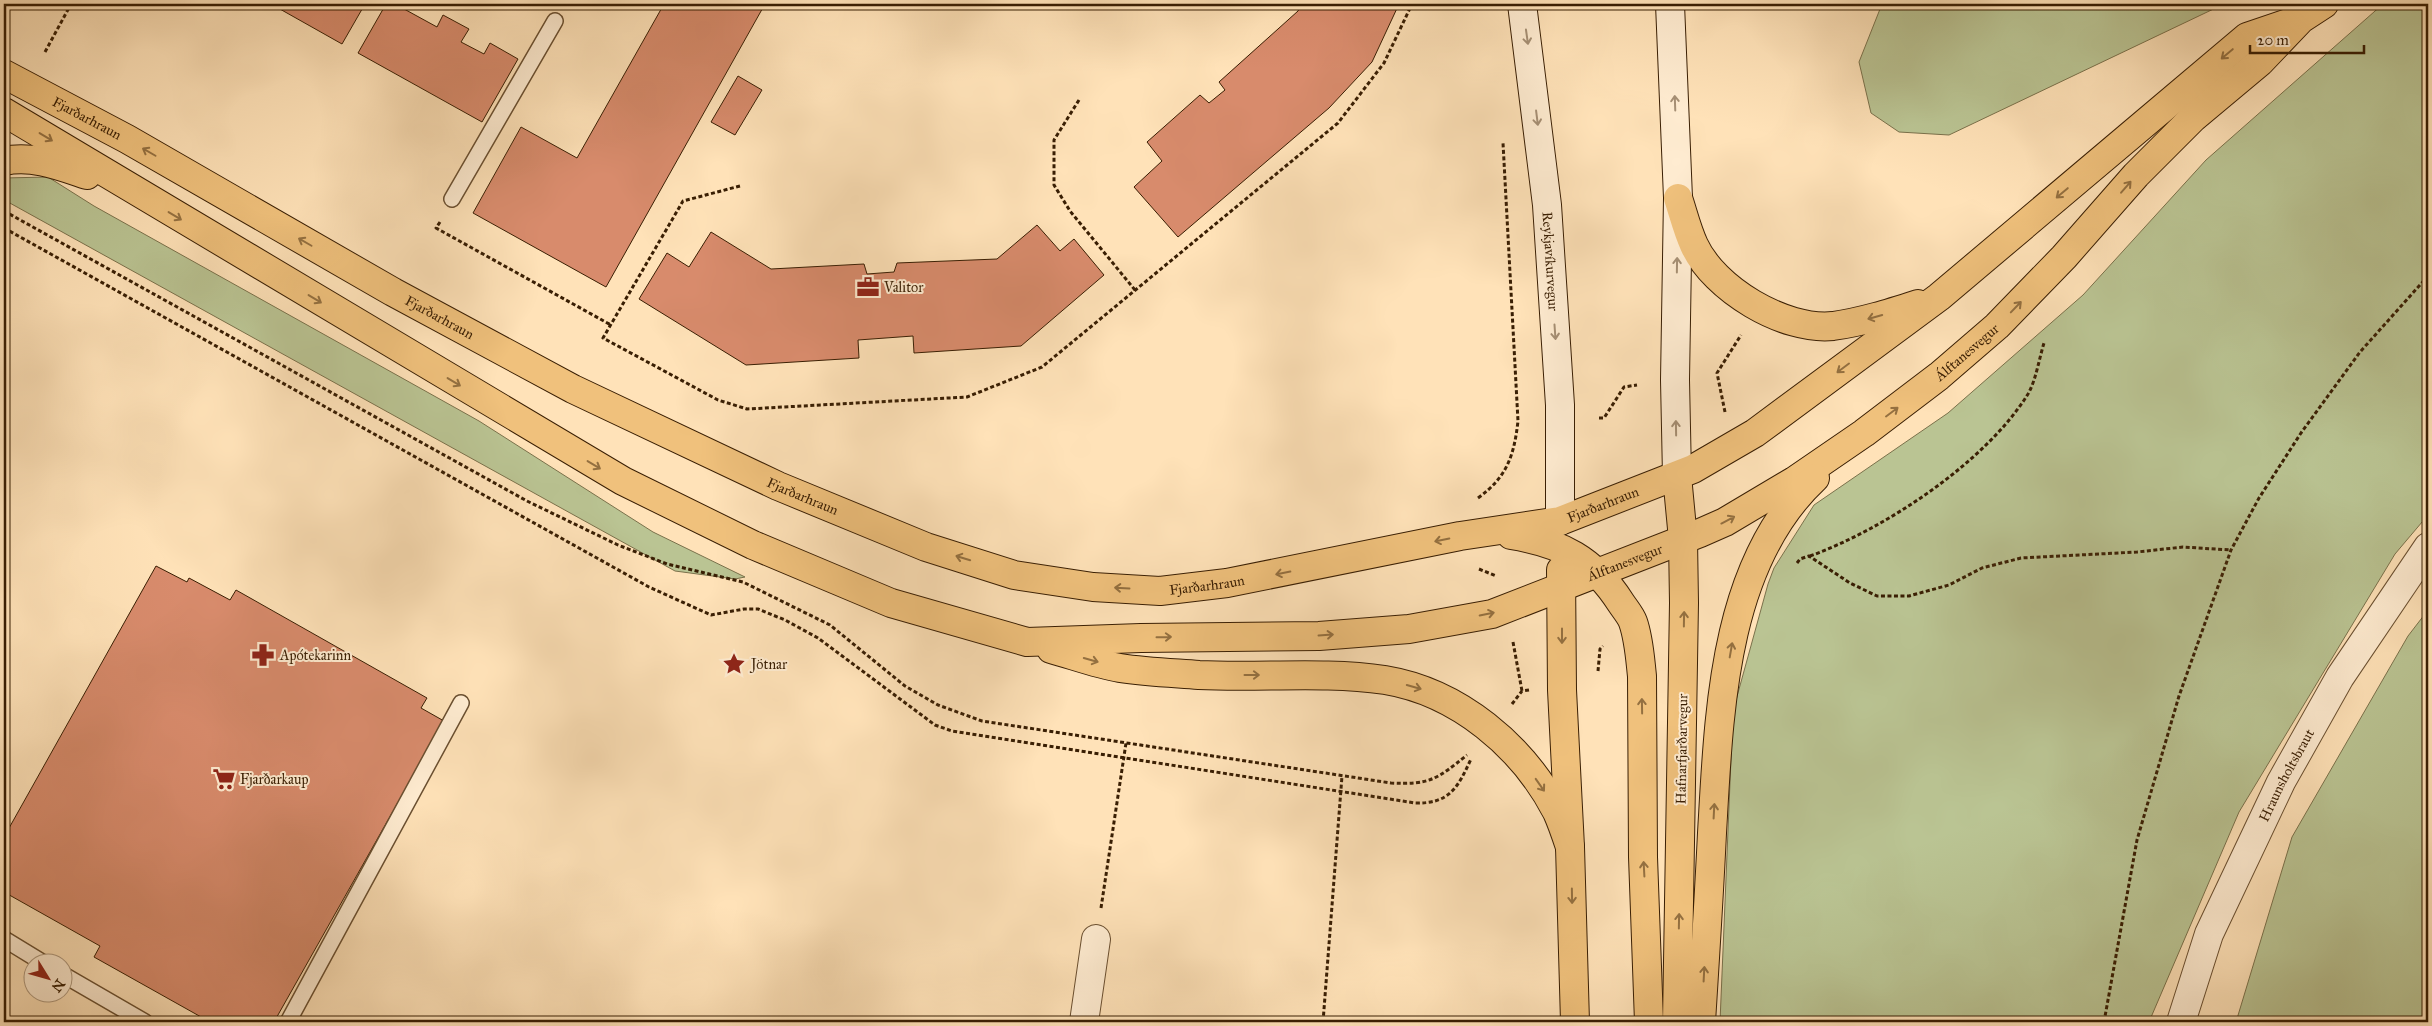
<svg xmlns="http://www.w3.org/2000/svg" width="2432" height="1026" font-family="'IM FELL Great Primer',serif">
	<rect width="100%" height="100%" fill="#ffe2b8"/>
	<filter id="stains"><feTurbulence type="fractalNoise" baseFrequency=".004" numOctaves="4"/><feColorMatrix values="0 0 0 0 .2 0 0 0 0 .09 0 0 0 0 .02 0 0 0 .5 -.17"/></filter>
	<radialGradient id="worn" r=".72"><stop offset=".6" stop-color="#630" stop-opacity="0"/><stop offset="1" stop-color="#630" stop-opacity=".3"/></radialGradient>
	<path fill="#bac493" stroke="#7a714b" d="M1882,4H2224L1949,135L1899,132L1871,113L1859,62Z
		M2383,4H2428V515L2395,554L2239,812L2149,1022H1720L1733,711L1768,584L1774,568L1814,505L1948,413L2083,295L2206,160Z
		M48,177L94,206L479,421L653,532L745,577L735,579L675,571L8,202L4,178Z
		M2428,610V1022H2236L2292,837L2408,636Z"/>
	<path fill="#d88b6c" stroke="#391e03" d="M271,4H365L342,44Z
		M386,4H395L437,27L443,15L469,29L461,42L484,54L490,43L518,59L482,122L358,53Z
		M664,4H765L606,287L473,213L521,127L577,158Z
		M1302,4H1399L1372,62L1329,108L1178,237L1134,187L1162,161L1147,142L1200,95L1209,103L1225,90L1219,82L1298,11Z
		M738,76L762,90L735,135L711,122Z
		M1037,225L1060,251L1074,239L1104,275L1021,346L914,353L913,336L858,340L859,358L746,365L639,299L667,253L689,267L711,232L771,269L864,264L867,274L894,272L897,263L997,259Z
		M156,566L187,582L189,578L230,600L236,590L427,698L421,708L444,721L274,1022H210L94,957L100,946L4,892V837Z"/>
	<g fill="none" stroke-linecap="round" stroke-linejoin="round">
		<defs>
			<path id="service" d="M452,199L555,21
				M4,939L45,964
				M62,974L145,1022
				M288,1022L461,703"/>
			<path id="minor" d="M1084,1022L1096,939"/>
			<g id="tertiary">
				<path id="s1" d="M2181,1022L2209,934L2281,782L2340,677L2428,547"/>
			</g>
			<g id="secondary">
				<path id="s2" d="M1522,4L1547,205L1560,405V521"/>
				<path d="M1670,4L1678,198L1675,380L1677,476"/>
			</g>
			<g id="primary">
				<path id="s3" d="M4,74L127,139L393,292L573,389L778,486L926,547L1014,575L1093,587L1160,591L1227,583L1460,536L1560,521L1693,469L1755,433L1939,297L2247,37L2297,20"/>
				<path id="s4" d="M4,112L623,481L753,545L891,603L1027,642L1141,638L1319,636L1409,629L1492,614L1700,533L1725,522L1794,481L1864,433L1939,376L1997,326L2064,257L2136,175L2193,118L2260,62L2301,19L2324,4"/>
				<path d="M4,161C33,155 60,166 87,175"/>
				<path d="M1678,198C1683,213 1687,230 1694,245C1714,289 1784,331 1833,326C1862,322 1890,313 1918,304"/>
				<path d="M1677,476L1683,539L1684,603L1677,1022"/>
				<path d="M1511,535C1561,543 1593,559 1621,603C1625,609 1631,616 1633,622C1639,639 1640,658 1642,676L1643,857L1649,1022"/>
				<path d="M1561,570L1562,690L1570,847L1575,1022"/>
				<path d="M1051,649C1073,655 1097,664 1120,668C1146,672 1173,673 1199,675C1261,678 1324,671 1385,680C1458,692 1523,746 1557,812C1562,823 1566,835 1570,847"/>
				<path d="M1701,1022C1705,959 1709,896 1712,833C1719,715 1722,565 1815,478"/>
			</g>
		</defs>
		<use href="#service" stroke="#6a4f30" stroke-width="18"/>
		<use href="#minor" stroke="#6a4f30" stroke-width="30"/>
		<use href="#tertiary" stroke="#6a4f30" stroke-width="30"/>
		<use href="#secondary" stroke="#391e03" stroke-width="30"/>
		<use href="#primary" stroke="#391e03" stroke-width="30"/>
		<path stroke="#391e03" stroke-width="3" stroke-dasharray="4 2.5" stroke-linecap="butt" d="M45,52L71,4
			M1079,100L1054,140V185L1070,211L1135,290
			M740,186L683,201L603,338L718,400L747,409L967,397L1042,367L1338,123L1384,63L1412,4
			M4,211L527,501L618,545L667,564L743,582L830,625L905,686L938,705L982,721L1391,783C1430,785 1437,779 1467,755
			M440,222L436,228L611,325
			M4,228L649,587L711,615L744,609H758L785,620L818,638L935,725L952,731L1415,803C1450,804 1458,787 1471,759
			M1725,412L1717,373L1741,335
			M1599,418H1604L1624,387L1637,385
			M1478,498C1507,477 1514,456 1518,421L1503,143
			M1810,556C1885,529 1986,462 2028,394C2036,380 2039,359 2044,343
			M1797,563L1800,559L1809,556L1850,583L1877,596H1909L1949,585L1982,568L2021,558L2137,552L2183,547L2231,550
			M1479,569L1496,576
			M1513,642L1522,691
			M1598,671L1600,649L1603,646
			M1512,704L1522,691L1529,690
			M1101,908L1126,743
			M1323,1022L1342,776
			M2104,1022L2137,840L2179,696L2231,550L2259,498L2301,433L2360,352L2428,276"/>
		<use href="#service" stroke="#ffecd1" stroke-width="15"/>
		<use href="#minor" stroke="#ffecd1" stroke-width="28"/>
		<use href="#tertiary" stroke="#ffecd1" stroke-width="28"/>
		<use href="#secondary" stroke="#ffecd1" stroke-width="28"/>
		<use href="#primary" stroke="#f0c17c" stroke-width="28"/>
	</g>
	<defs><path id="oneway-shaft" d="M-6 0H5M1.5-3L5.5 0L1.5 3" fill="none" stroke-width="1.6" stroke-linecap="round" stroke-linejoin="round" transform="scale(1.25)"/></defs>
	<g stroke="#a68f74">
		<use href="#oneway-shaft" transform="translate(1527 37) rotate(82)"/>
		<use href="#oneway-shaft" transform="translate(1675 103) rotate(-92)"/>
		<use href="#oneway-shaft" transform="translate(1537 118) rotate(83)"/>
		<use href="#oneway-shaft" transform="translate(1677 265) rotate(-89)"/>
		<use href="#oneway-shaft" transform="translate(1555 332) rotate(86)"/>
		<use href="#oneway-shaft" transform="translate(1676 428) rotate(-91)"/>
	</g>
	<g stroke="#947040">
		<use href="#oneway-shaft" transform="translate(2227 54) rotate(140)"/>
		<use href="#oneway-shaft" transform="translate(46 137) rotate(31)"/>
		<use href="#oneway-shaft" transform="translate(149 152) rotate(-150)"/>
		<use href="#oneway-shaft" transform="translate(2126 187) rotate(-49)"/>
		<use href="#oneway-shaft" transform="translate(2062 193) rotate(140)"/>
		<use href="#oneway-shaft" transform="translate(175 216) rotate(31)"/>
		<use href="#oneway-shaft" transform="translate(305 242) rotate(-150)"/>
		<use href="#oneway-shaft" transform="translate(315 299) rotate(31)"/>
		<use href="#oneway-shaft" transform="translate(2016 307) rotate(-46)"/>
		<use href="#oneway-shaft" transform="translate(1875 317) rotate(164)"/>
		<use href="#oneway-shaft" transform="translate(1843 368) rotate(143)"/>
		<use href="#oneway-shaft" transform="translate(454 382) rotate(31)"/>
		<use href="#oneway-shaft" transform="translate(1892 412) rotate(-37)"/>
		<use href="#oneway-shaft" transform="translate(594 465) rotate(31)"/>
		<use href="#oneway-shaft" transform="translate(1728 520) rotate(-28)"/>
		<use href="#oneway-shaft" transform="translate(1442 540) rotate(168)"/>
		<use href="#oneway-shaft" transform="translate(963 558) rotate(-163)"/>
		<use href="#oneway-shaft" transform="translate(1283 573) rotate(169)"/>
		<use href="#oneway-shaft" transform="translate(1122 588) rotate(-177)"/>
		<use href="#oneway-shaft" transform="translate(1487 614) rotate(-12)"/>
		<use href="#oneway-shaft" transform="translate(1684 619) rotate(-89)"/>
		<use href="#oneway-shaft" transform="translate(1326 635) rotate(-4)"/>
		<use href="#oneway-shaft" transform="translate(1562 636) rotate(90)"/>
		<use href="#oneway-shaft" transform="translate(1164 637) rotate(-1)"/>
		<use href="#oneway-shaft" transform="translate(1731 650) rotate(-80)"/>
		<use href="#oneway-shaft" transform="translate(1091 660) rotate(16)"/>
		<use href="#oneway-shaft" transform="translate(1252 675)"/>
		<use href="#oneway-shaft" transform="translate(1414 687) rotate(16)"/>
		<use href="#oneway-shaft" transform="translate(1642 706) rotate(-91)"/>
		<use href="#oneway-shaft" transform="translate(1540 785) rotate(55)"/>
		<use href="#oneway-shaft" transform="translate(1714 811) rotate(-87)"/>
		<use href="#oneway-shaft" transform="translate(1644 869) rotate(-93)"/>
		<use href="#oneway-shaft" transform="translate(1572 896) rotate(89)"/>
		<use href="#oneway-shaft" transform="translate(1679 921) rotate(-89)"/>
		<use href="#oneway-shaft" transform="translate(1704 974) rotate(-87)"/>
	</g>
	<defs>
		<symbol id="office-bare" viewBox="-9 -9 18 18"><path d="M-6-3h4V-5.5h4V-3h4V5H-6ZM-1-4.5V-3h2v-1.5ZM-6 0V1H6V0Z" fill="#8f2418" stroke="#ffecd1" stroke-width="2.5" paint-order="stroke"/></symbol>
		<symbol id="pharmacy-bare" viewBox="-9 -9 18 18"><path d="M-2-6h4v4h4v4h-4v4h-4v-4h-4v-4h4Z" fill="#8f2418" stroke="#ffecd1" stroke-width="2.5" paint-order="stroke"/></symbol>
		<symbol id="sight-bare" viewBox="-9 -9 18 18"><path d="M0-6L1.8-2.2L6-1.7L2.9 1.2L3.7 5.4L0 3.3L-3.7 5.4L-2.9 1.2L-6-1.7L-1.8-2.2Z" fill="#8f2418" stroke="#ffecd1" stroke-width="2.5" paint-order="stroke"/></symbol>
		<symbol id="supermarket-bare" viewBox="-9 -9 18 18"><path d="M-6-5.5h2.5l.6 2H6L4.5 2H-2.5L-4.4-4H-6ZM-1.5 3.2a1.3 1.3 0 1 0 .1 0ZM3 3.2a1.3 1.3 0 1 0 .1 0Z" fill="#8f2418" stroke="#ffecd1" stroke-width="2.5" paint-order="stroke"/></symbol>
	</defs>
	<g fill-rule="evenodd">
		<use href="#office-bare" x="852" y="271" width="32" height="32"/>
		<use href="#pharmacy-bare" x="247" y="639" width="32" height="32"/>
		<use href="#sight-bare" x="718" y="648" width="32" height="32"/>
		<use href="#supermarket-bare" x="208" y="763" width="32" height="32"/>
	</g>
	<g text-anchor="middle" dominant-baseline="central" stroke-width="4" stroke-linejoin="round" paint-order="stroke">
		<g font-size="14" fill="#391e03" stroke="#ffecd1">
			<text stroke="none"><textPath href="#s3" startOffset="94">Fjarðarhraun</textPath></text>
			<text stroke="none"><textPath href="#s2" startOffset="259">Reykjavíkurvegur</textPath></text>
			<text stroke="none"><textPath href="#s3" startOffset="499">Fjarðarhraun</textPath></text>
			<text stroke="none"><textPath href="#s4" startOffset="2170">Álftanesvegur</textPath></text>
			<text stroke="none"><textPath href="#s3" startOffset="904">Fjarðarhraun</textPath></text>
			<text stroke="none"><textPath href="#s3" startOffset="1729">Fjarðarhraun</textPath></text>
			<text stroke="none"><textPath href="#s4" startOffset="1766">Álftanesvegur</textPath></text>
			<text stroke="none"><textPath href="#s3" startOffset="1324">Fjarðarhraun</textPath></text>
			<text transform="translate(1682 749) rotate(-89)">Hafnarfjarðarvegur</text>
			<text stroke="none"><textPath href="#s1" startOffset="269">Hraunsholtsbraut</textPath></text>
		</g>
		<g font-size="14" fill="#391e03" stroke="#ffecd1" text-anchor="start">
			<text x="884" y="287">Valitor</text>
			<text x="280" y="655">Apótekarinn</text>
			<text x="751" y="664">Jötnar</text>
			<text x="240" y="779">Fjarðarkaup</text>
		</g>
	</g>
	<rect width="2432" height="1026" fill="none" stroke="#ffe2b8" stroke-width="20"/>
	<rect x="5" y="5" width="2422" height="1016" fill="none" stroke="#391e03" stroke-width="2.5"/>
	<rect x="10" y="10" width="2412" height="1006" fill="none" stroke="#391e03"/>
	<g transform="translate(48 978) rotate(127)"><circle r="24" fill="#ffecd1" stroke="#b09a7f"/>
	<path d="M0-4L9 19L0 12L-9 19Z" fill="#8f2418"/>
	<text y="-8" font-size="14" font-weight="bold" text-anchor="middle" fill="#391e03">N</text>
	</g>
	<path d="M2250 45v8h114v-8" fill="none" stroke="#391e03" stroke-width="2.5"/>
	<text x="2257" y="45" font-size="15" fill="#391e03" stroke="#ffecd1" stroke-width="4" paint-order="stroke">20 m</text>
	<rect width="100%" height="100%" filter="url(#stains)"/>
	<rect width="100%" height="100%" fill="url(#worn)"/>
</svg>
